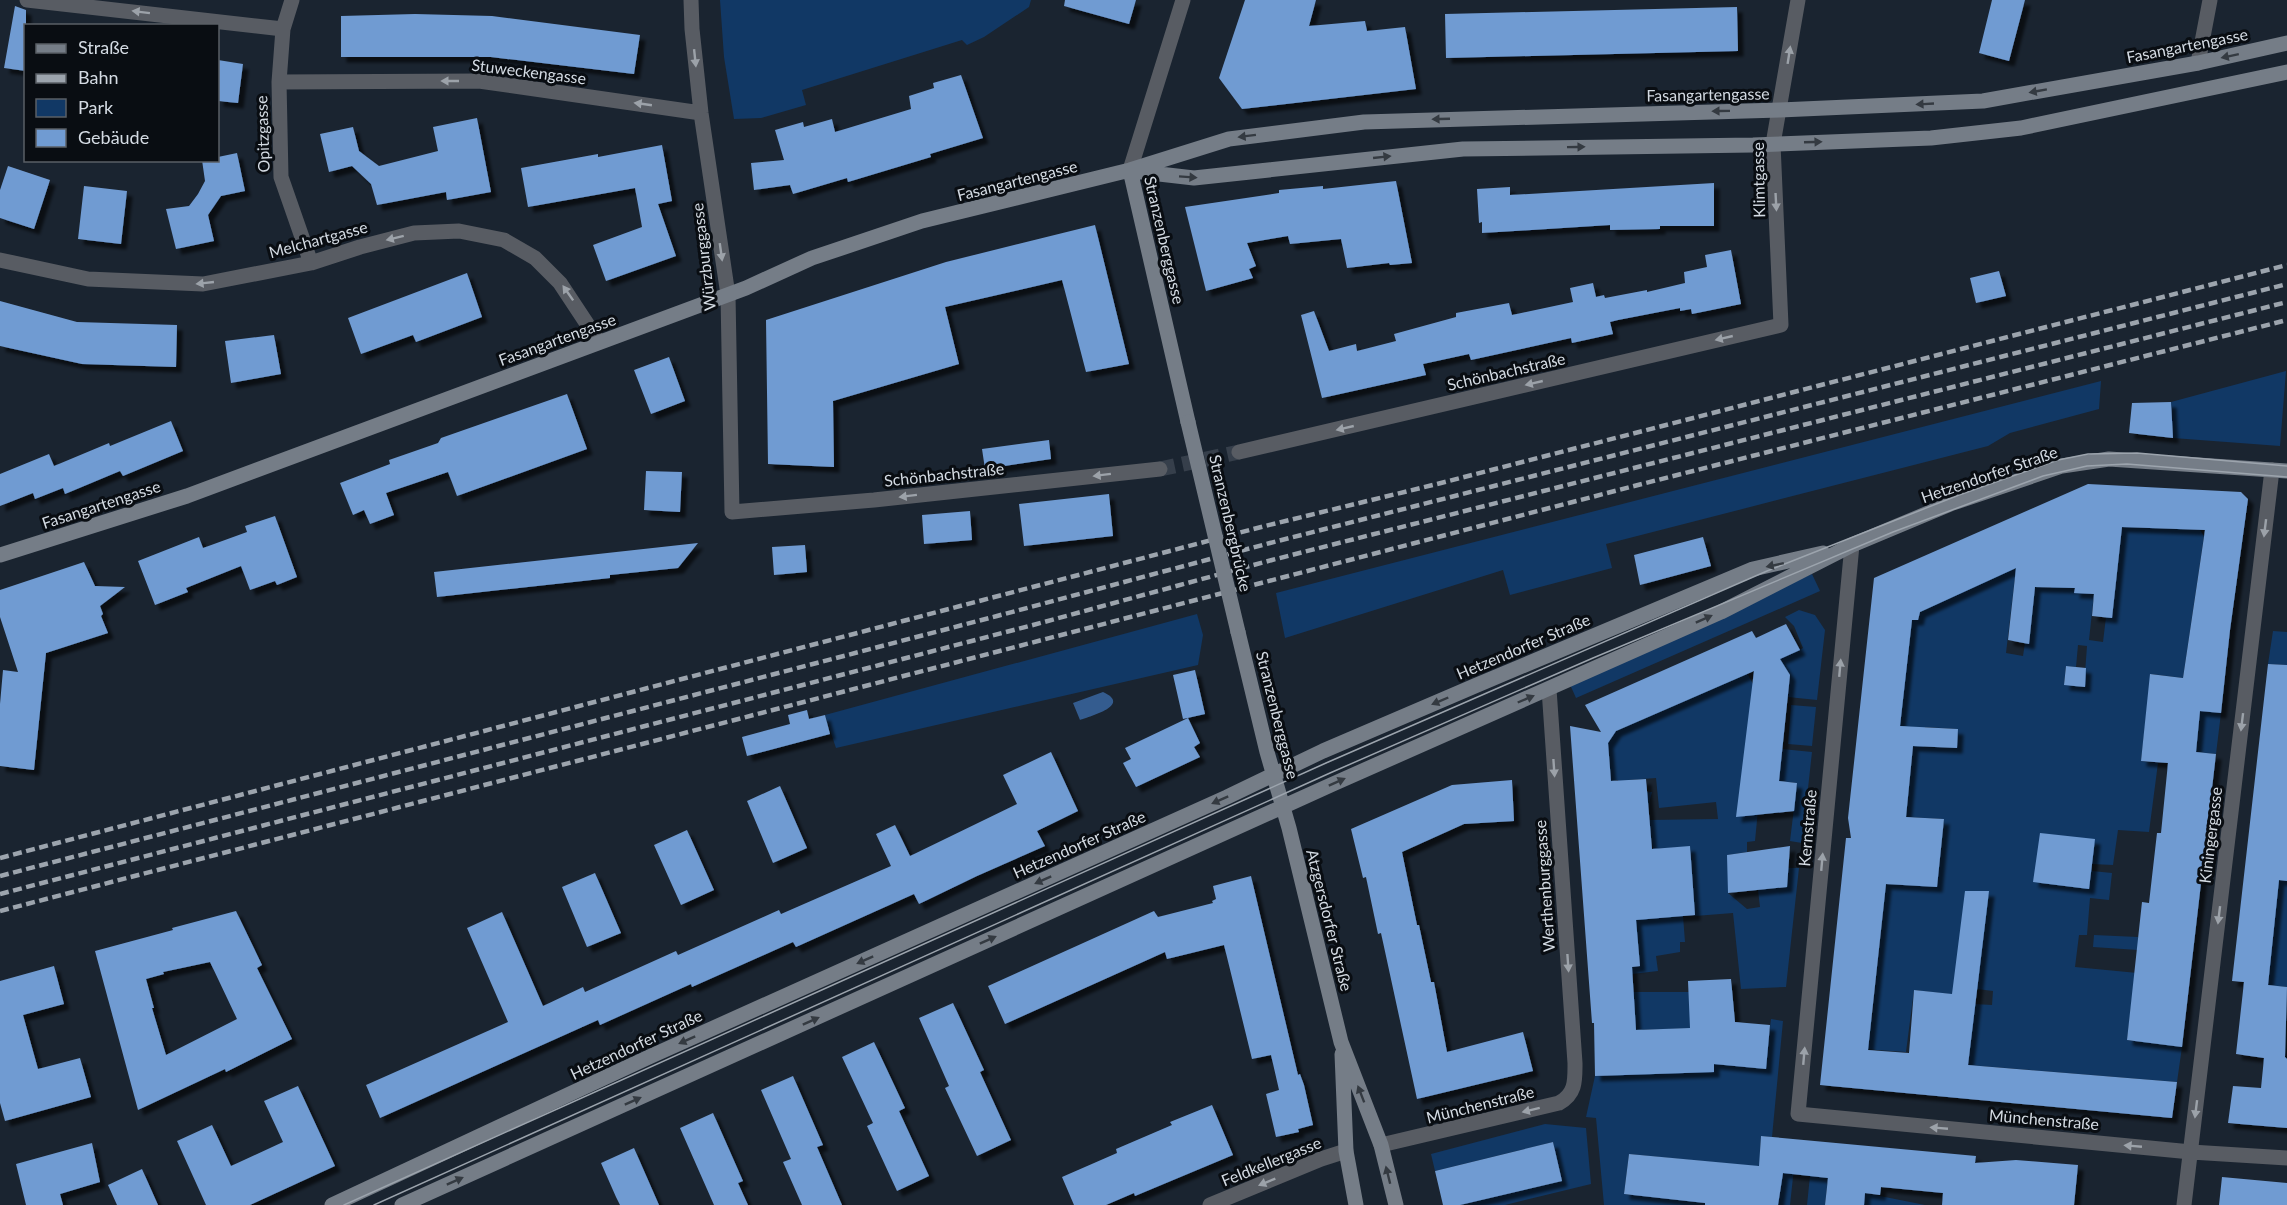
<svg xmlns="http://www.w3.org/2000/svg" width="2287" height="1205" font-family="Lato,sans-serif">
	<defs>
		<filter id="shadow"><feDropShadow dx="5.5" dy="5.5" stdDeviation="1.5" flood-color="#0009"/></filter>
	</defs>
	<rect width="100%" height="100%" fill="#1a2430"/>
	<path fill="#113865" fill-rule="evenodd" d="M720,0H1031L1029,7L984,37L967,45L962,40L802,90L806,105L761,118L734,119L724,57Z
		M2286,371L2280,446L2173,438L2171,402Z
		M2101,381L2099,409L2010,433L1988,446L1606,544L1612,568L1510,595L1503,570L1285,638L1276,593Z
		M2085,518L2074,592L2094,594L2089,640L2103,642L2106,617H2112L2122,527L2200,530L2204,536L2183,678L2151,674L2141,761L2158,763L2149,832L2118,830L2113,865L2092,864V871L2112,873L2109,900L2090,898L2087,935H2079L2075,967L2148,974L2132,999L2127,1040L2182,1047L2177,1082L1968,1065L1974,1004L1992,1005L1993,991L1977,989L1975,997L1914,990L1906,1052L1863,1049L1866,1019H1872L1886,884L1937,887L1944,819L1906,817L1913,747L1897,746L1912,620H1918L1920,612L2033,538L2015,577L2006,653L2023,656L2025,643L2029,644L2035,587L2051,588L2052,577ZM2078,645L2087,646L2084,687L2064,684L2066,666L2076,667ZM1925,727L1958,729L1957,748L1924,747Z
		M1812,574L1820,591L1576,698L1568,680Z
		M1799,610L1815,615L1825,630L1817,700L1788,697L1790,675L1780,659L1803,648L1794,626L1785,617Z
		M1197,614L1203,635L1198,665L836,748L825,715Z
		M2273,631L2287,632V665L2268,664Z
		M1747,673L1753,684L1758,810L1755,841L1747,842V852L1728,855V893L1747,909L1760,907L1758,890L1787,887L1788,868H1799L1786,987L1741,989L1733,913L1695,916L1690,847L1653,849L1649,820L1718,819L1716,802L1659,808L1656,778L1628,780V794L1652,792L1648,807L1620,805L1618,780L1611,781L1608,743L1616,731Z
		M1791,705L1816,707L1812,746L1788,744Z
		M2200,711L2221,713L2216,754L2196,752Z
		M1782,749L1812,752L1802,843L1790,841L1797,783L1779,781Z
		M2268,879L2287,881V987L2268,985L2272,940Z
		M1683,916L1685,942H1680V952L1656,956L1658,971L1632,974V967L1640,966L1638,944L1628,920Z
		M2094,935L2138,937V950L2093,947Z
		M1633,992H1689L1704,1028L1633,1030Z
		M1771,1019L1783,1021L1772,1137L1761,1136L1760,1151L1797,1140L1790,1205H1778L1783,1169L1629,1154L1624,1194L1705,1203V1205H1604L1596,1118L1586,1117L1595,1076L1714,1071V1061L1720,1064L1765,1069Z
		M1545,1124L1586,1128L1591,1184L1505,1205H1460L1562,1181L1553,1142L1435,1171L1431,1154Z
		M1810,1176L1828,1178L1825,1205H1807Z
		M1865,1193L1925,1205H1864Z"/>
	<path fill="#345c8f" d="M1103,692C1132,705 1091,716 1080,720L1073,703Z"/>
	<path fill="#709bd2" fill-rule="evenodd" filter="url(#shadow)" d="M1065,0H1136L1129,24L1064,6Z
		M1245,0H1316L1309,26L1365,21L1367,31L1405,27L1416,89L1242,109L1219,78Z
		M1992,0H2025L2009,61L1979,53Z
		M15,6L26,10V71L4,68Z
		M1737,7L1738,51L1446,58L1445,14Z
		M415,14L492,16L640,35L634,74L491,57H341V16Z
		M218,60L243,64L238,103L218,101Z
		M961,75L983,138L930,154L931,157L848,182L847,178L793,194L790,185L754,190L751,163L784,160L775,130L803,122L804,127L832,119L835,132L911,109L909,96L934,88L933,83Z
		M477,118L491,192L447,200L446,192L377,205L371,184L352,166L329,172L320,134L353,127L359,151L379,166L438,151L433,127Z
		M662,145L672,201L658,204L676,256L606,281L593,245L642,227L635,188L528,207L521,168L598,154V157Z
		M237,153L245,191L221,196L208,215L214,241L176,249L166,209L189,206L198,194L205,181L202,160H218V157Z
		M8,166L50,180L34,229L0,218V190Z
		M1396,181L1412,263L1390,265L1389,263L1347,268L1341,239L1290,244L1288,236L1247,243L1256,266L1249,269L1253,278L1206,291L1185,207L1279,193V190L1323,186V189Z
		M1714,183V226H1660V229L1610,230V225L1482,233V222L1479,223L1477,189L1510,187V195Z
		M84,186L127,191L121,244L78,239Z
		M1095,225L1129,364L1086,372L1062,280L945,307L959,364L833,401L834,467L768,464L766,320L946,262Z
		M1731,250L1741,304L1692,314L1691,309L1680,311V308L1618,320L1610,322L1613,334L1572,343L1571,338L1471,360L1469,354L1423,364L1426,375L1322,398L1301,315L1314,311L1329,351L1356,344L1357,351L1396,341L1394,334L1456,317V313L1509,303L1512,315L1573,302L1570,288L1593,283L1596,297L1604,295L1605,298L1647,290V292L1685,283L1684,272L1707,267L1705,255Z
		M1999,271L2006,296L1976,303L1970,278Z
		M467,273L482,317L416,342L413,335L361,354L348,318Z
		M0,301L77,322L177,325L176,367L82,364L0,346Z
		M274,335L281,374L231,383L225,341Z
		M669,357L685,401L651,414L634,370Z
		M567,394L587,449L457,496L448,472L386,493L394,515L370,524L364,510L353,515L340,483L390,464L389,460L438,443L441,438Z
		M2171,402L2173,438L2129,433L2132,403Z
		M171,421L183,451L123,476L120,471L65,494L63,488L35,499L33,493L0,506V474L49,454L54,466L109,443L110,446Z
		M1049,440L1051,459L985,469L982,449Z
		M646,471L682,472L680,512L644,510Z
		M2088,484L2241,492L2248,499L2230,630L2221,713L2200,711L2196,752L2216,754L2182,1047L2127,1040L2142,902L2149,903L2157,833H2161L2168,763L2141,761L2150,674L2183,678L2205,530L2122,527L2112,618L2092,616L2094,594L2074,593L2075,588L2035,587L2029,644L2008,640L2016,568L1920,612L1918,620H1912L1900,726L1958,729L1957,748L1913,746L1906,817L1944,819L1937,887L1886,884L1868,1050L1909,1053L1914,990L1952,994L1965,891H1989L1968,1065L2177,1082L2172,1118L1820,1085L1846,838H1851L1848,818L1874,578Z
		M1109,494L1113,536L1024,546L1019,504Z
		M970,511L972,540L924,544L922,515Z
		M275,516L297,577L277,585L275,581L250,590L241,566L186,588L188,592L155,605L138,561L199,537L203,548L247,532L245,526Z
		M1703,537L1711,566L1640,585L1634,555Z
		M698,543L678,568L610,575V578L437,597L434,572Z
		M805,545L807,572L774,575L772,547Z
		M84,562L95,586L125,587L100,606L103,614L101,616L108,633L46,653L34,770L0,766V704L3,670L18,672L0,617V590Z
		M1786,624L1800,650L1780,659L1790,675L1779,781L1797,783L1794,811L1736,817L1754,671L1616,731L1608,743L1611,781L1646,779L1652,849L1690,846L1695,915L1636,920L1640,966L1632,967L1636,1030L1690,1028L1688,981L1731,979L1735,1022L1770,1025L1766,1069L1714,1064V1072L1595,1076L1594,1023H1592L1570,726L1601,732L1585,705L1752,631L1756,638Z
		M2268,664L2287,665V881L2279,880L2268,985L2287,987L2285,1057L2287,1059V1128L2228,1123L2233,1086L2261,1088L2264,1058L2236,1054L2244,982L2232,981Z
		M2066,666L2086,668L2085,687L2064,685Z
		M1195,670L1205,714L1183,719L1173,675Z
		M807,710L809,719L825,715L830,734L747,756L742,737L790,724L788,715Z
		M1188,718L1200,743L1194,747L1200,757L1136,787L1123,763L1131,759L1125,748Z
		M1051,752L1078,811L1037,831L1045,846L977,876L919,904L914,894L796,947L793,942L692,987L691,984L600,1025L598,1020L380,1118L366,1085L508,1022L467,928L502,912L543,1006L583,987L585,992L676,951L678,955L779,910L781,914L891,866L876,834L895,825L910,856L1017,804L1003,775Z
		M1512,780L1514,821L1464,824L1402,852L1417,925H1419L1431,982H1434L1447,1052L1523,1032L1533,1071L1417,1099L1381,933L1378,934L1366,877L1363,878L1351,829L1452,785Z
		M780,786L807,848L773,863L747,801Z
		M687,830L714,890L681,905L654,845Z
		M2040,833L2095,839L2089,889L2033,882Z
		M1790,846L1787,887L1728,893L1727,855Z
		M595,873L621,933L587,947L562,887Z
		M1251,876L1298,1075L1300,1074L1304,1085L1313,1125L1298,1129L1299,1132L1276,1137L1266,1094L1279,1090L1271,1055L1252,1059L1224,945L1167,959L1165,952L1005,1024L988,986L1154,911L1158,917L1213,903L1212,901L1216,899L1213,886Z
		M236,911L262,965L257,968L292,1039L226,1072L225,1069L138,1110L95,951L173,930L172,928ZM210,962L237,1019L166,1055L152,1008H154L146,979L164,974L163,972Z
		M54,966L64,1004L23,1015L38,1069L80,1058L91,1097L5,1121L0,1103V981Z
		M953,1003L984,1070L980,1072L1011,1140L977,1156L945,1088L949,1086L919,1018Z
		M874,1042L905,1108L899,1111L929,1176L897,1191L867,1126L873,1123L842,1057Z
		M793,1076L823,1145L817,1147L842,1205H802L783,1162L791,1159L761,1090Z
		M298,1086L335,1166L250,1205H206L177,1141L212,1125L231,1166L283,1142L264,1101Z
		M1212,1105L1233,1155L1135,1196L1134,1193L1106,1205H1074L1062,1177L1117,1153L1116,1149L1172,1125L1170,1122Z
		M713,1113L743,1181L738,1183L748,1205H714L680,1128Z
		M1761,1136L1976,1156L1975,1163L2016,1160L2078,1165L2074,1205H1942L1943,1193L1881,1187L1880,1195L1865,1193L1864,1205H1825L1828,1178L1783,1173L1778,1205H1705V1203L1624,1194L1629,1154L1759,1166Z
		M1553,1142L1562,1181L1460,1205H1443L1435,1171Z
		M92,1143L100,1182L60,1194L63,1205H26L16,1164Z
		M634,1148L659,1205H620L616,1197L601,1163Z
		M142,1169L158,1205H117L108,1185Z
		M2222,1177L2287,1183V1205H2219Z"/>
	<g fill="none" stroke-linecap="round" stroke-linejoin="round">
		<path stroke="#363f4b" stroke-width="15" stroke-dasharray="15 8" stroke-linecap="butt" d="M1160,469L1239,452"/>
		<path stroke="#585c63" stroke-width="15" d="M27,0L283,29
			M292,0L283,29L279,82L281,177L311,263
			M691,0L692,29L701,113L728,295L732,512L874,500L1160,469
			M2198,63L2210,0
			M279,82L479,81L701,113
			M0,260L88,279L203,284L311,263L360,247L414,233L459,231L504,240L535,258L560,283L599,342
			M1239,452L1781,325L1773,144L1798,0
			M1852,545L1798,1114L2191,1152L2287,1158
			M1381,1145L1559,1103C1576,1094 1575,1080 1575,1063L1549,689
			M1210,1205L1321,1159L1346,1151
			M2184,1205L2272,470"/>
		<path stroke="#585c63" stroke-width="15" d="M1130,170L1183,0"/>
		<path stroke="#757d87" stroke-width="15" d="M1130,170L1188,422
			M1133,171L1194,178L1463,149L1753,145L1931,138L2021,128L2287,72
			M0,555L187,496L746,288L812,258L922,221L1130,170L1229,139L1364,122L1780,110L1983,101L2198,63L2287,43
			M1238,632L1267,752L1289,828L1341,1042L1381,1145L1396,1205
			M1342,1054L1346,1151L1356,1205
			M332,1205L649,1057L1227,797L1323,751L1477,685L1753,569L1823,553
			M402,1205L1333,784L1721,612L1852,545L1950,504L2062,466L2109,459L2287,471"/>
		<path stroke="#9ca4ad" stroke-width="1.5" d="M344,1205L1326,763L1767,571L1959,495L2058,460L2088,454L2137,453L2287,466
			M374,1205L1330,773L1593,658L1893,532L2043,476L2087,466L2127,464L2287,477"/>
		<path stroke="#9ca4ad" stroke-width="4.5" stroke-dasharray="9 4.5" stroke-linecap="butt" d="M0,858L1265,526L1437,484L2287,265
			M0,876L997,616L1270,543L2287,284
			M0,894L1033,625L1272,560L2287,302
			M0,911L1638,485L2287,320"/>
		<path stroke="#757d87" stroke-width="15" d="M1188,422L1238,632"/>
	</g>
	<defs><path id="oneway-solid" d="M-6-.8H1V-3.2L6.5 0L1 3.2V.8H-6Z" transform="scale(1.5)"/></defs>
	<g fill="#9ca2a9">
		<use href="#oneway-solid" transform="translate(141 12) rotate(-173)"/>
		<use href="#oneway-solid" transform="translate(1789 55) rotate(-81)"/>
		<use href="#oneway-solid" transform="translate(695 58) rotate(84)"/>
		<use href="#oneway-solid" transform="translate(450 81) rotate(180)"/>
		<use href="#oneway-solid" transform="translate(643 104) rotate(-172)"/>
		<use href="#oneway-solid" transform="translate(1776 202) rotate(87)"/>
		<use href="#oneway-solid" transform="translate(395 238) rotate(166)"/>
		<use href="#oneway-solid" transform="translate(721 252) rotate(82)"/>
		<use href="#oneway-solid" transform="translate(205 283) rotate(174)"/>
		<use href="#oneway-solid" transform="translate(568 293) rotate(-125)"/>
		<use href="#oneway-solid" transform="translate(1724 338) rotate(167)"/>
		<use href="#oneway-solid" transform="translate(1534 383) rotate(167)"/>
		<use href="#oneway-solid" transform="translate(1345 428) rotate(167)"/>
		<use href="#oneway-solid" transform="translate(1102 475) rotate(173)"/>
		<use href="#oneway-solid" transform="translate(908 496) rotate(173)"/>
		<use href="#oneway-solid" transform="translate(2265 528) rotate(97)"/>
		<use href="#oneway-solid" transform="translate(1840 668) rotate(-85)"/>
		<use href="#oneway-solid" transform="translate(2242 722) rotate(97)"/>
		<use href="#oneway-solid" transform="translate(1554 768) rotate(86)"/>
		<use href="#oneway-solid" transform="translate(1822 862) rotate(-85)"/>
		<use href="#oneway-solid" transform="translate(2219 915) rotate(97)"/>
		<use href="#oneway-solid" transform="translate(1568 963) rotate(86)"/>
		<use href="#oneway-solid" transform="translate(1804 1056) rotate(-85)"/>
		<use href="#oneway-solid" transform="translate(2196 1109) rotate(97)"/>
		<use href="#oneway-solid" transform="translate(1531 1110) rotate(166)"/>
		<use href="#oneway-solid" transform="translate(1939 1128) rotate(-175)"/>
		<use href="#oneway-solid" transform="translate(2133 1146) rotate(-175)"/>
		<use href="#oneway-solid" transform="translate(1267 1182) rotate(158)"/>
	</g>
	<g fill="#343a41">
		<use href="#oneway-solid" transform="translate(2230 56) rotate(168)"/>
		<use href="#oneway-solid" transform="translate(2038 91) rotate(170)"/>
		<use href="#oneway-solid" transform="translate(1925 104) rotate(177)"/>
		<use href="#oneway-solid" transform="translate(1721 111) rotate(179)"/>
		<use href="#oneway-solid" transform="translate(1441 119) rotate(178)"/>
		<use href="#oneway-solid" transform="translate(1247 136) rotate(173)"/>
		<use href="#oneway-solid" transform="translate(1813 142) rotate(-2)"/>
		<use href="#oneway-solid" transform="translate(1576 147) rotate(-1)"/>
		<use href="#oneway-solid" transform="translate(1382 157) rotate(-6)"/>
		<use href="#oneway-solid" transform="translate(1188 177) rotate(4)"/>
		<use href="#oneway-solid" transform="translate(1775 565) rotate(168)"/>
		<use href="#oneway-solid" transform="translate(1704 619) rotate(-24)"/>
		<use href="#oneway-solid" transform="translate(1526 699) rotate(-23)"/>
		<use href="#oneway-solid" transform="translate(1440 701) rotate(157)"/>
		<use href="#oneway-solid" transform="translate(1337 782) rotate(-24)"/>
		<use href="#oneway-solid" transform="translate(1220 800) rotate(156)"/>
		<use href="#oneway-solid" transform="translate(1043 880) rotate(156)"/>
		<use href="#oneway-solid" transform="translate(988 940) rotate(-24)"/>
		<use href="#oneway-solid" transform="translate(865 960) rotate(156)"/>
		<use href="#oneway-solid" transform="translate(811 1021) rotate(-24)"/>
		<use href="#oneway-solid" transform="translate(687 1040) rotate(156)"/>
		<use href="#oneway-solid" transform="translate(1361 1094) rotate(-111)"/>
		<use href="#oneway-solid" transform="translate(633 1101) rotate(-24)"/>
		<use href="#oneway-solid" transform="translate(1388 1175) rotate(-104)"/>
		<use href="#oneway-solid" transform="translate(455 1181) rotate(-24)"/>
	</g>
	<g text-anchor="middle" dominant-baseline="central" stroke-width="6" stroke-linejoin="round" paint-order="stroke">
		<g font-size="16" fill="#d4dbe3" stroke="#090d12">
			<text transform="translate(2187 45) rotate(-11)">Fasangartengasse</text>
			<text transform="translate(529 71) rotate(7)">Stuweckengasse</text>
			<text transform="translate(1708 94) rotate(-1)">Fasangartengasse</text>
			<text transform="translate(262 134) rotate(-92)">Opitzgasse</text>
			<text transform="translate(1017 180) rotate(-14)">Fasangartengasse</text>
			<text transform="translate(1758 180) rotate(-91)">Klimtgasse</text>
			<text transform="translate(318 239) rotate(-15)">Melchartgasse</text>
			<text transform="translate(1165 240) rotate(77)">Stranzenberggasse</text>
			<text transform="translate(703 257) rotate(-97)">Würzburggasse</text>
			<text transform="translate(557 339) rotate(-20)">Fasangartengasse</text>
			<text transform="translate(1506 371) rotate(-13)">Schönbachstraße</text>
			<text transform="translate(944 474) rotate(-6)">Schönbachstraße</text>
			<text transform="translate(1989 474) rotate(-19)">Hetzendorfer Straße</text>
			<text transform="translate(101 504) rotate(-18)">Fasangartengasse</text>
			<text transform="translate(1231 523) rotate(77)">Stranzenbergbrücke</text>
			<text transform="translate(1523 646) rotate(-23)">Hetzendorfer Straße</text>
			<text transform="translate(1278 715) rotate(76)">Stranzenberggasse</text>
			<text transform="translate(1807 828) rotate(-85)">Kernstraße</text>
			<text transform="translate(2210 835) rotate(-83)">Kiningergasse</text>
			<text transform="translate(1079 844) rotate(-24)">Hetzendorfer Straße</text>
			<text transform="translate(1544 886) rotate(-94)">Werthenburggasse</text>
			<text transform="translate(1330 920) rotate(76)">Atzgersdorfer Straße</text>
			<text transform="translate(636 1044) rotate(-25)">Hetzendorfer Straße</text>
			<text transform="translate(1480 1104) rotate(-14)">Münchenstraße</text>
			<text transform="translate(2044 1119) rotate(5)">Münchenstraße</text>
			<text transform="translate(1271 1161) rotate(-22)">Feldkellergasse</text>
		</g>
	</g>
	<rect x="24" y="24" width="195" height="138" fill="#090d12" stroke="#5a5f66" stroke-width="1.5"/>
	<rect x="36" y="44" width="30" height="9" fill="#757d87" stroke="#5a5f66" stroke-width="1.5"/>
	<text x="78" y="54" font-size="18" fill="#d4dbe3">Straße</text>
	<rect x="36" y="74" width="30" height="9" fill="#9ca4ad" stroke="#5a5f66" stroke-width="1.5"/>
	<text x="78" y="84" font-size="18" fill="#d4dbe3">Bahn</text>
	<rect x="36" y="99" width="30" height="18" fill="#113865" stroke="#5a5f66" stroke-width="1.5"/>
	<text x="78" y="114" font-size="18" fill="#d4dbe3">Park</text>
	<rect x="36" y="129" width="30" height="18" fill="#709bd2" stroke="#5a5f66" stroke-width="1.5"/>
	<text x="78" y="144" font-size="18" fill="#d4dbe3">Gebäude</text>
</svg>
